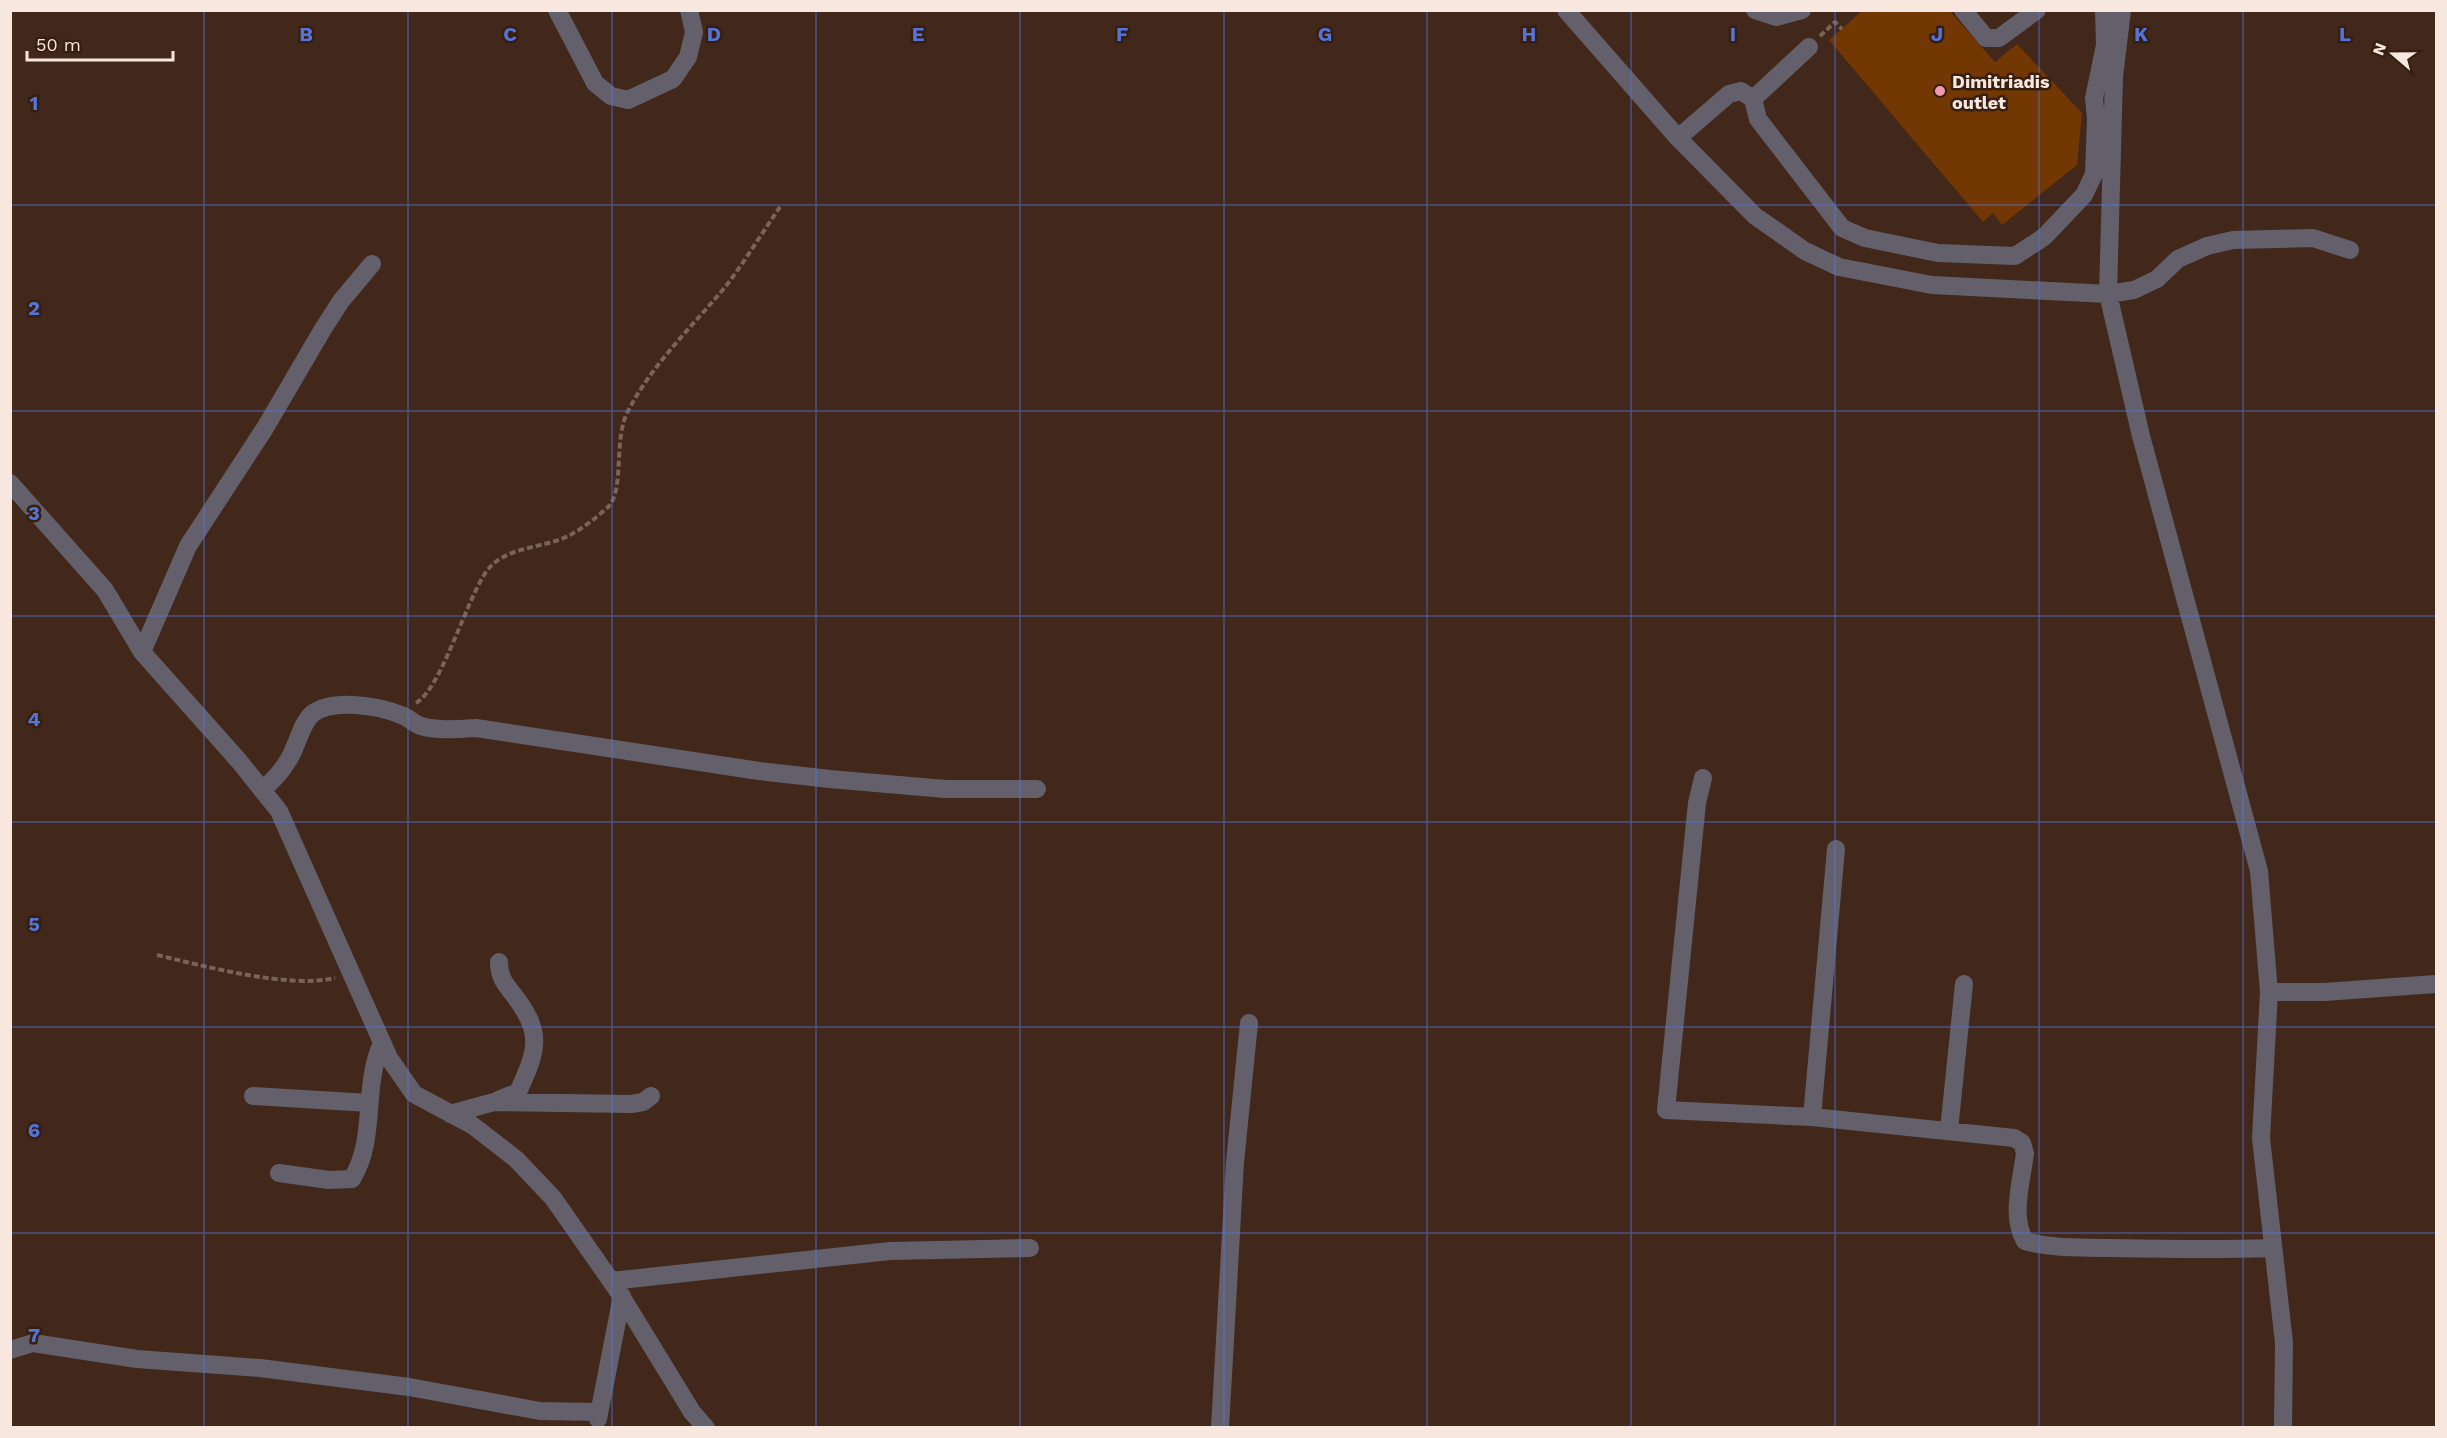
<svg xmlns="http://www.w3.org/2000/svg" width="2447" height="1438" font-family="'Work Sans',sans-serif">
	<rect width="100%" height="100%" fill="#41281a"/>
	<path fill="#723702" d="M1863,10H1949L1995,62L2017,44L2082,113L2077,165L2002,225L1993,213L1983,222L1829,40Z"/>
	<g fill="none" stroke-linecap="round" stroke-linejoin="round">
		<path stroke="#7a6357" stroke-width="4" stroke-dasharray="6 3" stroke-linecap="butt" d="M1820,36L1835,22L1842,29
			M416,703C441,689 466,601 486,572C504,546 542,549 568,536C581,530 597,517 608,507C625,490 613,439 628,411C653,363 692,327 726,286C745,261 762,233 780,207
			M157,955C204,966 289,989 335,978"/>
		<path stroke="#63606c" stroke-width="18" d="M557,10L595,83L611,96L628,100L673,79L688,57L694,32L689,10
			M1566,10L1678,138L1755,216L1805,251L1839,267L1932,285L2108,294L2134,290L2157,279L2178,259L2207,246L2233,240L2313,238L2350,250
			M1755,10L1776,17L1802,10
			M1963,10L1986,38H1999L2037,10
			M2122,10L2114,77L2108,294L2141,436L2259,871L2269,992L2261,1138L2284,1343L2283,1428
			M1753,99L1809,47
			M1678,138L1729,94L1741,91L1753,99L1758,119L1842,228L1865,238L1938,253L2015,256L2044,237L2084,195L2094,174L2096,119L2094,98L2105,45L2104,10
			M10,483L105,590L142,652L239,761L279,811L389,1058L414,1094L472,1125L516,1159L553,1198L618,1291L692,1412L706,1428
			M142,652L188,546L265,428L323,329L341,301L372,264
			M1703,778L1697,803L1666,1110L1812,1117L2014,1138L2022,1143L2025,1153C2022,1180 2010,1216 2025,1241C2052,1249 2083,1247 2112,1248C2165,1249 2218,1250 2272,1248
			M262,790C273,781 282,771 289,759C297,746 301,724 312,714C333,698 379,706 401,715C408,717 414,724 421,726C438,731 459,729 476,728L759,771L830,779L945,789H1037
			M2269,992H2324L2436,984
			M253,1096L369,1103
			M498,1100L518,1092C538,1049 543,1032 513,994C504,983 499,976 499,962
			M450,1114L494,1102L631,1104L643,1102L651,1096
			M1812,1117L1836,849
			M1949,1130L1964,984
			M279,1173L329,1180L352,1179C377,1139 362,1086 382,1043
			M611,1281L890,1251L1030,1248
			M10,1350L33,1343L137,1359L260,1368L409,1387L540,1411L599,1412
			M598,1419L622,1296
			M1220,1428L1235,1162L1249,1023"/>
	</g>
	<path fill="none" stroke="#5474da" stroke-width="1.5" stroke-opacity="0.55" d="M204,10V1428M408,10V1428M612,10V1428M816,10V1428M1020,10V1428M1224,10V1428M1427,10V1428M1631,10V1428M1835,10V1428M2039,10V1428M2243,10V1428M10,205H2436M10,411H2436M10,616H2436M10,822H2436M10,1027H2436M10,1233H2436"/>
	<circle fill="#f19ab4" stroke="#361e11" stroke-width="2" cx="1940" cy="91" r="6"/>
	<g text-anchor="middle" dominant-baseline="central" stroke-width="5" stroke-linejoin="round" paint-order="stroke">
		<g font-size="18" font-weight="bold" fill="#f8e7df" stroke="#361e11" text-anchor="start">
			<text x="1952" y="81">Dimitriadis<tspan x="1952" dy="21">outlet</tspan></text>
		</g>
	</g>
	<g font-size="20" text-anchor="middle" font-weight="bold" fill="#5474da" stroke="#361e11" stroke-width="5" stroke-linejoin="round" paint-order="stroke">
		<text x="306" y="41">B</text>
		<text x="510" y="41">C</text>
		<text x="714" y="41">D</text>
		<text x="918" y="41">E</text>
		<text x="1122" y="41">F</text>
		<text x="1325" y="41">G</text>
		<text x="1529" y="41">H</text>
		<text x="1733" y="41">I</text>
		<text x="1937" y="41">J</text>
		<text x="2141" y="41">K</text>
		<text x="2345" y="41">L</text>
		<text x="34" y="110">1</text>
		<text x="34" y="315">2</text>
		<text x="34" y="520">3</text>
		<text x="34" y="726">4</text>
		<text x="34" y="931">5</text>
		<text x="34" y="1137">6</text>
		<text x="34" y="1342">7</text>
	</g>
	<rect width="2447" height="1438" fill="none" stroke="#f8e7df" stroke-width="24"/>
	<g transform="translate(2393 54) rotate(290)" stroke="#361e11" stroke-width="4.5" paint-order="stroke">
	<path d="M0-4.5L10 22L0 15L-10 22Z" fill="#f8e7df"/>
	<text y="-9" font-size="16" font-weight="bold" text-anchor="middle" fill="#f8e7df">N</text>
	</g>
	<path d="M27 51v9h146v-9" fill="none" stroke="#f8e7df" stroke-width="3"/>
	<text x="36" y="51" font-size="18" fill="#f8e7df" stroke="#361e11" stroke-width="4.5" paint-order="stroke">50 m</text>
</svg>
